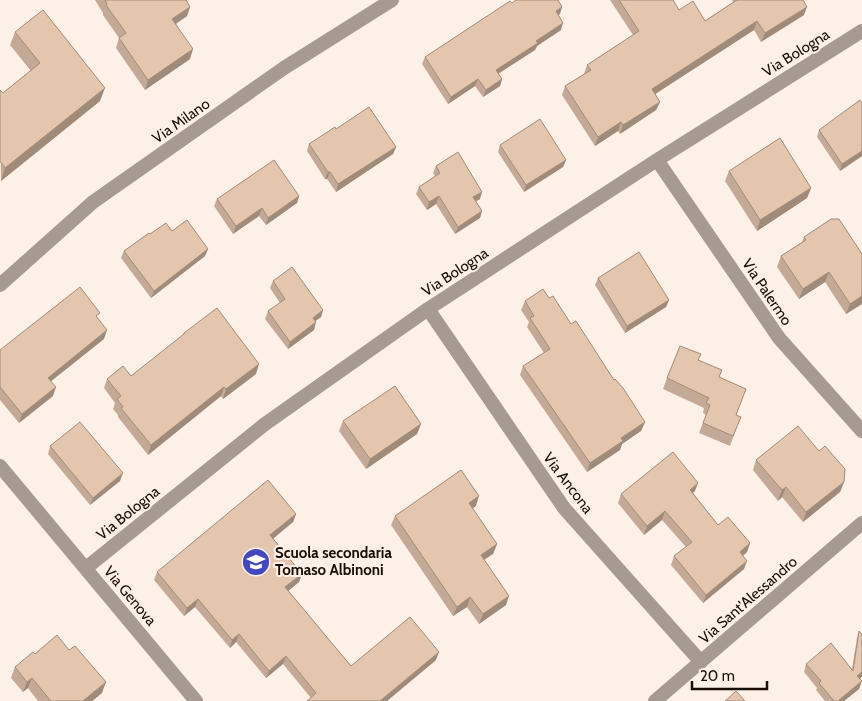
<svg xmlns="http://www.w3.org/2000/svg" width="862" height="701" font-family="Cabin,sans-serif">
	<rect width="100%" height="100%" fill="#fdf0e7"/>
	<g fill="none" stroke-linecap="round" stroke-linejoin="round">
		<path stroke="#a79a91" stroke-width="14" d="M657,160L779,338L862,431
			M0,285L93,202L284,68L392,0
			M428,309L564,508L701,662
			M0,466L196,701
			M86,568L265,424L428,309L657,160L862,31
			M655,701L862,523"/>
	</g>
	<path fill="#c4aa96" d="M95,0H186L190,7L187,16L176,24L190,59L145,90L116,48L119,38L103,15V13Z
		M610,0H673L679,10L705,21L733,2L732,0H803L804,15L761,42L754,30L655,94L660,102L656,110L620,134L618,131L595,146L562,95L565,86L584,74L587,65L633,35Z
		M512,3L560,14L558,15L561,30L537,46L535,50L498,74L502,79L500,86L483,97L475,86L448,104L422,64L425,57Z
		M15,32L100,101L1,181L0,90L3,93L31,71L10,45Z
		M862,103V156L840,171L817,137L819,130Z
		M336,129L396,147L393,154L336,192L327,179H325L307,151L309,144Z
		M500,145L566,160L563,167L524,192L498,152Z
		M436,166L480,199L476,201L482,211L480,218L455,234L436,204L427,210L416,194L419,187L435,176L433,173Z
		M729,171L811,188L807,198L757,231L725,181Z
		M299,196L297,203L266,225L259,216L233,234L214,206L217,199Z
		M172,231L208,249L205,256L151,298L121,258L124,251L150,234Z
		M804,237L862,254V304L846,314L825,282L799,299L777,267L781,256L802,242Z
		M598,278L669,300L666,307L625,333L595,285Z
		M273,281L323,310L321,317L315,321L314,330L288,349L265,319L268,311L280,303L270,288Z
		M549,298L571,324L645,422L641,431L622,444L620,450L587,472L520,375L523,366L544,353L527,327L529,322L521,310L525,301Z
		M184,333L256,374L223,399L221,396L148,455L118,417V415L113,409L115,403L104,388L107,379L131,376L183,336Z
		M104,339L51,381L53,396L19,423L0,400V350Z
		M699,360L719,377L746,389L736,415L737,427L730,446L699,433L706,415L703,413L704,408L663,389L667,378Z
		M343,421L421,424L417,434L366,469L339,431Z
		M50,446L120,481L90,505L48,454Z
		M756,460L844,482L840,492L803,522L782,497L778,501L753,470Z
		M695,491L693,493L718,525L750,543L747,552L743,556L744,569L703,603L671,565L674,556L686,547L662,520L644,535L618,503L621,494Z
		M476,506L472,508L497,544L493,554L484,560L506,605L479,624L467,607L453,616L391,525L395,516Z
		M296,514L293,522L273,538L302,574L299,582L288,591L351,666L436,660L387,701H307L311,698L283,664L266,678L236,642L230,648L195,607L184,616L154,580L157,572Z
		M859,631L860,679L859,689L844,701H825L816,690L817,688L804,672L806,664L852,669L857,638Z
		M35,654L102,693L92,701H38L28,688L23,692L11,678L15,667Z"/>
	<path fill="#a08b7a" d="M190,7L187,16L169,28L172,19Z
		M562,7L560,14L553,18L556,11Z
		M807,7L804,15L761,42L765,33Z
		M757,21L754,30L649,98L652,89Z
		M563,23L561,30L537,46L535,50L493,77L496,70L536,41Z
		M193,49L190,59L145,90L148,80Z
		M478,79L475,86L448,104L451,97Z
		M502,79L500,86L483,97L486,90Z
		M105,88L100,101L1,181L5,168Z
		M660,102L656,110L620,134L623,125Z
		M621,122L618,131L595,146L598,137Z
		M396,147L393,154L336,192L338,184Z
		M862,151V156L840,171L842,164Z
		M566,160L563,167L524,192L526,185Z
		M328,172H330L327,179H325Z
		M811,188L807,198L757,231L760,220Z
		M482,192L480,199L471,204L473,197Z
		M299,196L297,203L266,225L268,218Z
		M439,196L436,204L427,210L429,202Z
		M262,208L259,216L233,234L236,226Z
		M482,211L480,218L455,234L458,227Z
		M208,249L205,256L151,298L154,291Z
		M829,272L825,282L799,299L803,289Z
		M862,296V304L846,314L850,304Z
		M669,300L666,307L625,333L627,326Z
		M323,310L321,317L310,325L313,318Z
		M316,322L314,330L288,349L290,342Z
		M107,330L104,339L45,386L48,378Z
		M259,364L256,374L223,399L226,389Z
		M56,387L53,396L19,423L22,414Z
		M224,387L221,396L148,455L151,445Z
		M645,422L641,431L622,444L620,450L587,472L590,463L621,438Z
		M421,424L417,434L366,469L370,459Z
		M123,473L120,481L90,505L93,498Z
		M844,482L840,492L803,522L806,512Z
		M698,483L695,491L687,498L690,490Z
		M786,487L782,497L778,501L782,490Z
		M479,496L476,506L466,513L469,503Z
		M665,511L662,520L644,535L647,526Z
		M296,514L293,522L268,543L270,535Z
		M750,543L747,552L737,560L740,552Z
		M497,544L493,554L477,564L481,555Z
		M747,561L744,569L703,603L706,595Z
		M302,574L299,582L283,595L285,587Z
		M509,596L506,605L479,624L483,614Z
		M470,597L467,607L453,616L457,607Z
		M198,599L195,607L184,616L187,608Z
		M239,634L236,642L230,648L232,640Z
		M439,652L436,660L387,701H380Z
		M286,656L283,664L266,678L269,671Z
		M862,672V677L855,683L857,676Z
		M32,678L28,688L23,692L27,682Z
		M862,681L859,689L844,701H838Z
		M106,682L102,693L92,701H83Z"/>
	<path fill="#e4c6af" stroke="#a08b7a" d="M105,0H186L190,7L172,19L193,49L148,80L119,38L126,33L106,5L107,4Z
		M516,0H558L562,7L556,11L563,23L536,41L538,43L496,70L502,79L486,90L478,79L451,97L425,57L510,1L512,3Z
		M619,0H673L679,10L693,1L705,21L737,0H803L807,7L765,33L757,21L652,89L660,102L623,125L621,122L598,137L565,86L591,70L587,65L639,31Z
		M43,10L105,88L5,168L0,161V90L3,93L40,63L15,32Z
		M860,100L862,103V151L842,164L819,130Z
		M369,107L396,147L338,184L330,172H328L309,144L335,127L336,129Z
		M540,119L566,160L526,185L500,145Z
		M780,138L811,188L760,220L729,171Z
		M458,152L482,192L473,197L482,211L458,227L439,196L429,202L419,187L440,173L436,166Z
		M274,160L299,196L268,218L262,208L236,226L217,199Z
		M831,219H839L862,254V296L850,304L829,272L803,289L781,256L806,240L804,237Z
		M187,220L208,249L154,291L124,251L149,233L150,234L166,223L172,231Z
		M639,252L669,300L627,326L598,278Z
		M292,267L323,310L313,318L316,322L290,342L268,311L285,299L273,281Z
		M80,287L100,313L96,316L107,330L48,378L56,387L22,414L0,387V350Z
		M543,289L549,298L553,296L571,324L576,321L614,380L615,379L623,388L645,422L621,438L623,441L590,463L523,366L550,349L530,318L534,316L525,301Z
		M217,308L259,364L226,389L224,387L151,445L121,408L123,407L117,399L121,396L107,379L123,366L131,376L184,334V333Z
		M680,346L701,354L698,360L722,370L719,377L746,389L736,415L741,417L733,436L703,423L710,405L706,403L709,398L667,378Z
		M395,386L421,424L370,459L343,421Z
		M80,422L123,473L93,498L50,446Z
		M798,426L819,451L825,446L845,469L844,482L806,512L786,487L782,490L756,460Z
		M673,452L698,483L690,490L718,525L728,517L750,543L740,552L747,561L706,595L674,556L692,542L665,511L647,526L621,494Z
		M461,470L479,496L469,503L497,544L481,555L509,596L483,614L470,597L457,607L395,516Z
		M268,480L296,514L270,535L302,574L285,587L351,666L410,617L439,652L380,701H307L316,693L286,656L269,671L239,634L232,640L198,599L187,608L157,572Z
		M859,631L862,634V672L857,676L862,681L838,701H834L819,683L821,681L806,664L831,643L853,671Z
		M57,635L69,650L75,646L106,682L83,701H51L32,678L27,682L15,667L33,652L35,654Z
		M736,691L745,701H725Z"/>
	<defs>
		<symbol id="school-disc" viewBox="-11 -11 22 22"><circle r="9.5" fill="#4248bd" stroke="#fdf0e7"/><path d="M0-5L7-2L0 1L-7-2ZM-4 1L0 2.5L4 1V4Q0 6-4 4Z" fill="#fff"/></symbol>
	</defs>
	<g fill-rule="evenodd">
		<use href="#school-disc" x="240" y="546" width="32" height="32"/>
	</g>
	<g text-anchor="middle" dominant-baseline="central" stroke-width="4" stroke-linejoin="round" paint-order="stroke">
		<g font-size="15" fill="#170d05" stroke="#fdf0e7">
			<text transform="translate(796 53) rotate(-32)">Via Bologna</text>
			<text transform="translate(181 121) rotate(-35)">Via Milano</text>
			<text transform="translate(455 272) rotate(-33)">Via Bologna</text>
			<text transform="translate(767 292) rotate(56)">Via Palermo</text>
			<text transform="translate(568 483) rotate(53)">Via Ancona</text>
			<text transform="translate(128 513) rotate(-39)">Via Bologna</text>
			<text transform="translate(130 596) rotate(50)">Via Genova</text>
			<text transform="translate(748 600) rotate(-41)">Via Sant'Alessandro</text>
		</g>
		<g font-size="15" font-weight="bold" fill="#170d05" stroke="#fdf0e7" text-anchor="start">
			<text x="275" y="553">Scuola secondaria<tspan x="275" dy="17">Tomaso Albinoni</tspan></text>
		</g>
	</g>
	<path d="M692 681v8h75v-8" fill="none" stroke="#170d05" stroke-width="2.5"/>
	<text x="700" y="681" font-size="15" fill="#170d05" stroke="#fdf0e7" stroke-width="4" paint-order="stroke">20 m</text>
</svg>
